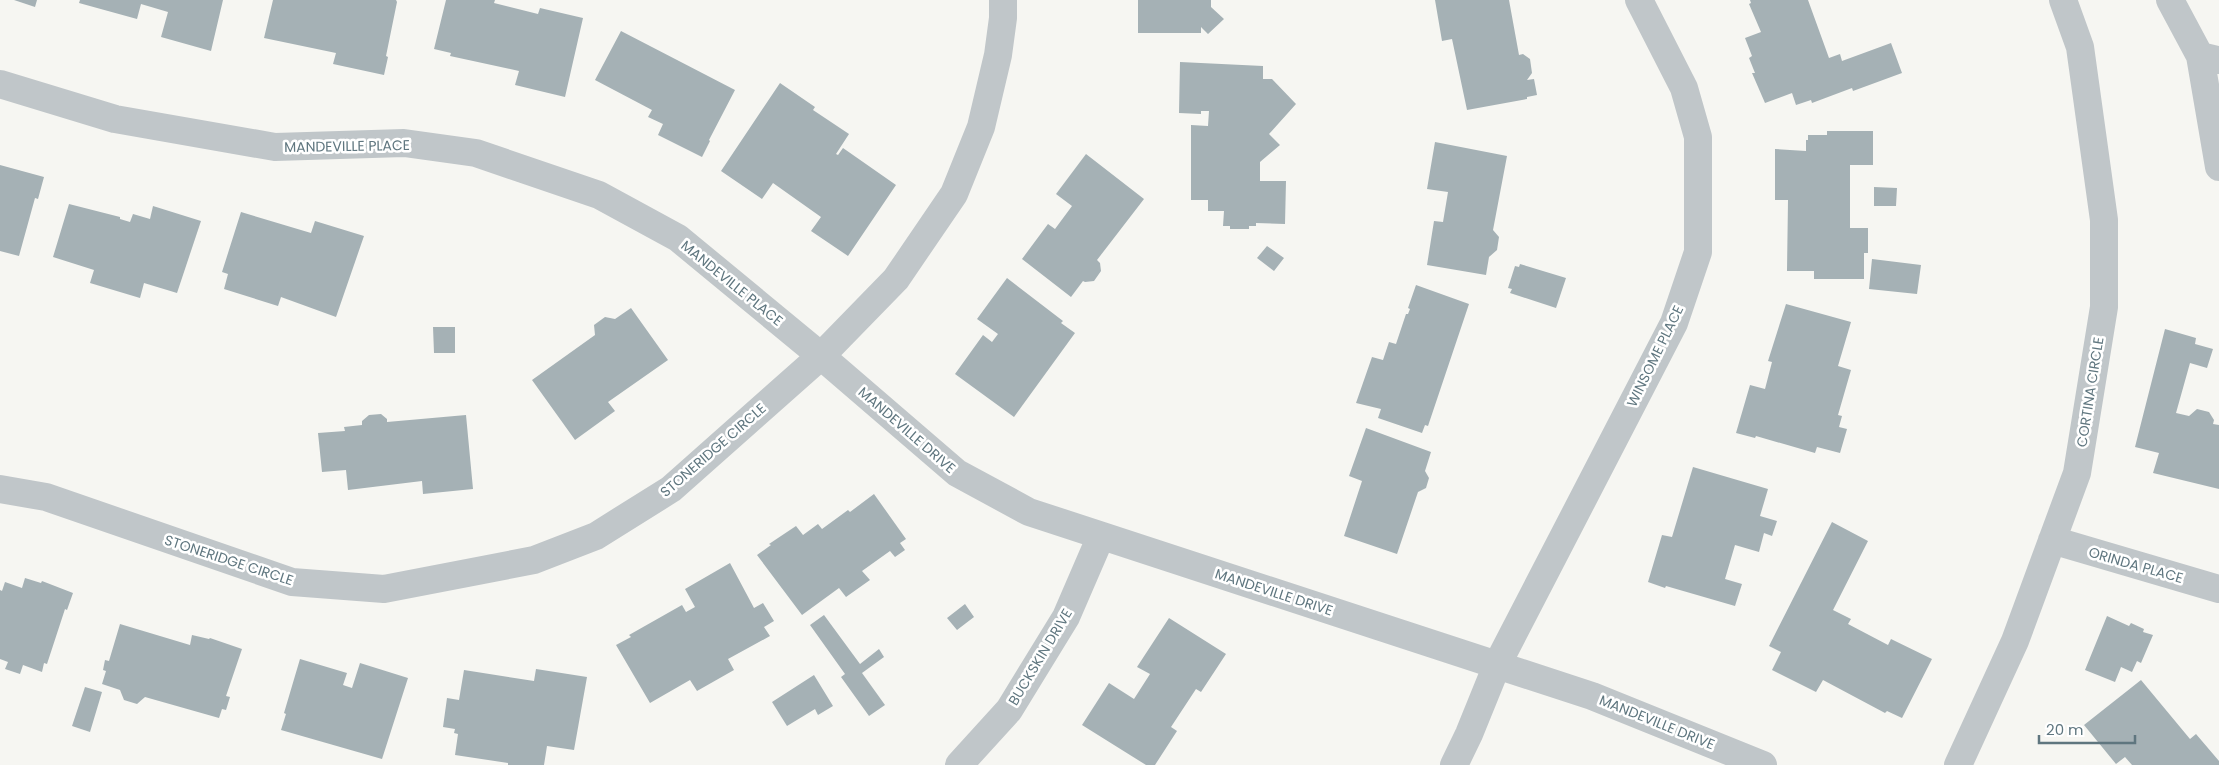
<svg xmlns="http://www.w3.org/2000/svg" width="2219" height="765" font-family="Poppins,sans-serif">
	<rect width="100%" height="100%" fill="#f6f6f2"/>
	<path fill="#a5b1b5" d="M14,0H37L35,7Z
		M80,0H223L211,51L161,37L168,12L141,4L137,19L79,3Z
		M273,0H396L397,2L386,56L388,57L384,75L333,64L336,53L264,38Z
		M446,0H495L494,3L538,14L540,8L583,18L565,97L515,85L519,71L450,56L451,53L434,49Z
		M1138,0H1211V7L1224,19L1208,34L1201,27V33H1138Z
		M1435,0H1509L1519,55L1523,54L1530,59L1532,73L1527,80L1534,79L1537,95L1527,97V99L1467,110L1452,39L1442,41Z
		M1750,0H1808L1829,58L1840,54L1842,61L1891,43L1902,73L1853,91L1852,88L1812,103L1811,100L1796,105L1792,93L1765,103L1752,73H1755L1749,58L1752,56L1745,38L1761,32L1749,4L1751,3Z
		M621,31L735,90L709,140L710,141L702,157L658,135L663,124L648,117L652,110L595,80Z
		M1180,62L1263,66V79H1272L1296,104L1269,134L1280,145L1260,162V181H1286L1285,224L1256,223V226H1249V229H1230V226H1223L1224,211H1208V200H1191V125L1208,126L1209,111H1201V114L1179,113Z
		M780,83L815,107L813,110L849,134L836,154L838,155L843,148L896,185L848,256L811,231L821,217L773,183L762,199L721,171Z
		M1827,131H1873V165H1850V228H1868V253H1864V279H1814V271H1787L1788,200H1775V149L1806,151V140H1808V135H1827Z
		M1435,142L1507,156L1493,230L1499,237L1497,250L1489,257L1486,275L1427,265L1434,221L1443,222L1448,192L1427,189Z
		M1086,154L1144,199L1097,260L1100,263L1101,271L1094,281L1085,282L1083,281L1071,297L1022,259L1048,224L1055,229L1072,206L1056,194Z
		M0,165L44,177L38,199L35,198L19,256L0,251Z
		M1874,187L1897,188L1896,206H1874Z
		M69,204L120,217V219L130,222L133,214L150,219L153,206L201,221L177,293L144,283L140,298L90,283L94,270L53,257Z
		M241,212L311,233L315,221L364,236L336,317L281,297L278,306L224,289L228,274L222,272Z
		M1267,246L1284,258L1274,271L1257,258Z
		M1872,259L1921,265L1917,294L1869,289Z
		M1520,264L1566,278L1556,308L1510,293L1512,289L1508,288L1515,266L1519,267Z
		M1007,278L1063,321L1061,323L1075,333L1014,417L955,374L983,335L992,342L998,334L977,319Z
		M1416,285L1469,304L1428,426L1425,425L1422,433L1378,418L1381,409L1356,403L1372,357L1383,360L1389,342L1396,344L1406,314H1408L1410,309L1408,308Z
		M1786,304L1851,322L1838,366L1851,370L1838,415L1842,416L1839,427L1847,429L1840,453L1817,447L1815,453L1756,436L1755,438L1736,433L1750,385L1765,389L1772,362L1768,361Z
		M631,308L668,360L608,402L615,411L575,440L532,380L595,335L594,325L605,317L615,319Z
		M433,327H455V353H434Z
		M2165,329L2196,338L2195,344L2213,349L2207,368L2190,363L2176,413L2189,416L2197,409L2209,412L2214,420L2213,424L2219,425V489L2153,473L2159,453L2135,447Z
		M381,414L387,419V422L466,415L473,489L423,494L422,481L348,490L346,470L322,472L318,433L345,431L344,427L362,425V421L369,415Z
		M1366,428L1431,452L1425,471L1429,478L1426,488L1418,492L1397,554L1344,536L1362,481L1349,476Z
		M1693,467L1768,489L1760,516L1777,521L1772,536L1764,533L1759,552L1735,545L1725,579L1742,584L1735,606L1666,586L1665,588L1648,582L1662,535L1672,537Z
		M874,494L906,539L900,543L905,550L895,557L890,551L862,571L870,580L846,597L839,588L802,615L757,555L771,545L769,544L796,526L803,535L818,524L822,529L848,510L850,512Z
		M1832,522L1868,541L1833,610L1851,619L1848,624L1888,645L1891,639L1932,659L1902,718L1887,711L1885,713L1823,680L1816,692L1772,670L1781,652L1769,646Z
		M730,563L754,608L763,603L774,621L764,627L770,636L728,659L734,670L697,691L690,680L650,703L616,645L631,637L629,635L682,605L686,612L695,607L685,589Z
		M25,578L41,583L42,581L73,593L67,610L65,609L47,664L44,663L42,672L23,665L20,674L5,669L8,662L0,659V590L2,591L5,582L22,588Z
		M965,604L974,617L957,630L947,618Z
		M824,615L860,664L879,649L884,657L862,673L885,705L869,716L841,677L845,674L810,625Z
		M2107,616L2129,626L2131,623L2144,629L2143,632L2153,635L2141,663L2137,661L2132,672L2121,667L2115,682L2085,670Z
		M1169,618L1226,654L1201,692L1196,689L1171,727L1177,731L1155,765H1146L1082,725L1109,683L1134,699L1150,674L1137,667Z
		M120,624L190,645L192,635L209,639L210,638L242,649L226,696L230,697L226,710L222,709L219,718L145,697L137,704L124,700L120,690L102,684L106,671L103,670L105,660L109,661Z
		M300,659L347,673L343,685L352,688L360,663L408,678L382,759L281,730L286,714L284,713Z
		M536,669L587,677L574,750L547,746L544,765H508V763L455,755L458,734L454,733L455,729L443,727L447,698L459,700L464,670L534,681Z
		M814,675L833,706L818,715L815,709L787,726L772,702Z
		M2141,680L2190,739L2196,734L2219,761V765H2132L2125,757L2116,764L2084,725Z
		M85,687L102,692L90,732L72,726Z"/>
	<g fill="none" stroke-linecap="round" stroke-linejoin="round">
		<path stroke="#c0c6c9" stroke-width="28" d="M2170,0L2200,56L2217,60
			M2200,56L2219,167
			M0,84L115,119L275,147L404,143L476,153L599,195L678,238L821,356L957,473L1029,512L1592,696L1763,765
			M0,489L46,497L292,582L384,589L534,560L596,536L671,489L821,356L896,279L954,194L981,127L998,55L1003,18V0
			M2052,540L2219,589
			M959,765L1009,710L1066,617L1101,536
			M1454,765L1469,734L1497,665L1674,323L1698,252V137L1684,88L1639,0
			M1958,765L2015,641L2077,473L2104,307V220L2080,47L2063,0"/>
	</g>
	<g text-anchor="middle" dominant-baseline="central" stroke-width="5" stroke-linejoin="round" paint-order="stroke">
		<g font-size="14" fill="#5f767f" stroke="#fff">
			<text transform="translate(347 146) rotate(-1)">MANDEVILLE PLACE</text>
			<text transform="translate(732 283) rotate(39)">MANDEVILLE PLACE</text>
			<text transform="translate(1655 356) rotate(-64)">WINSOME PLACE</text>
			<text transform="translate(2090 392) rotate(-81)">CORTINA CIRCLE</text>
			<text transform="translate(907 430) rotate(41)">MANDEVILLE DRIVE</text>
			<text transform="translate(713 450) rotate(-41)">STONERIDGE CIRCLE</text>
			<text transform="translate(229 560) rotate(18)">STONERIDGE CIRCLE</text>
			<text transform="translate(2136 565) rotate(16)">ORINDA PLACE</text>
			<text transform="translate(1274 592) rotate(18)">MANDEVILLE DRIVE</text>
			<text transform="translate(1040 657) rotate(-59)">BUCKSKIN DRIVE</text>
			<text transform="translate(1657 722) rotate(22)">MANDEVILLE DRIVE</text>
		</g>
	</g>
	<path d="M2039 735v8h96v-8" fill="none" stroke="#5f767f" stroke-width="2.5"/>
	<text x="2046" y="735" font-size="15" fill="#5f767f" stroke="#ffffff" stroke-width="4" paint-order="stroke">20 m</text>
</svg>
